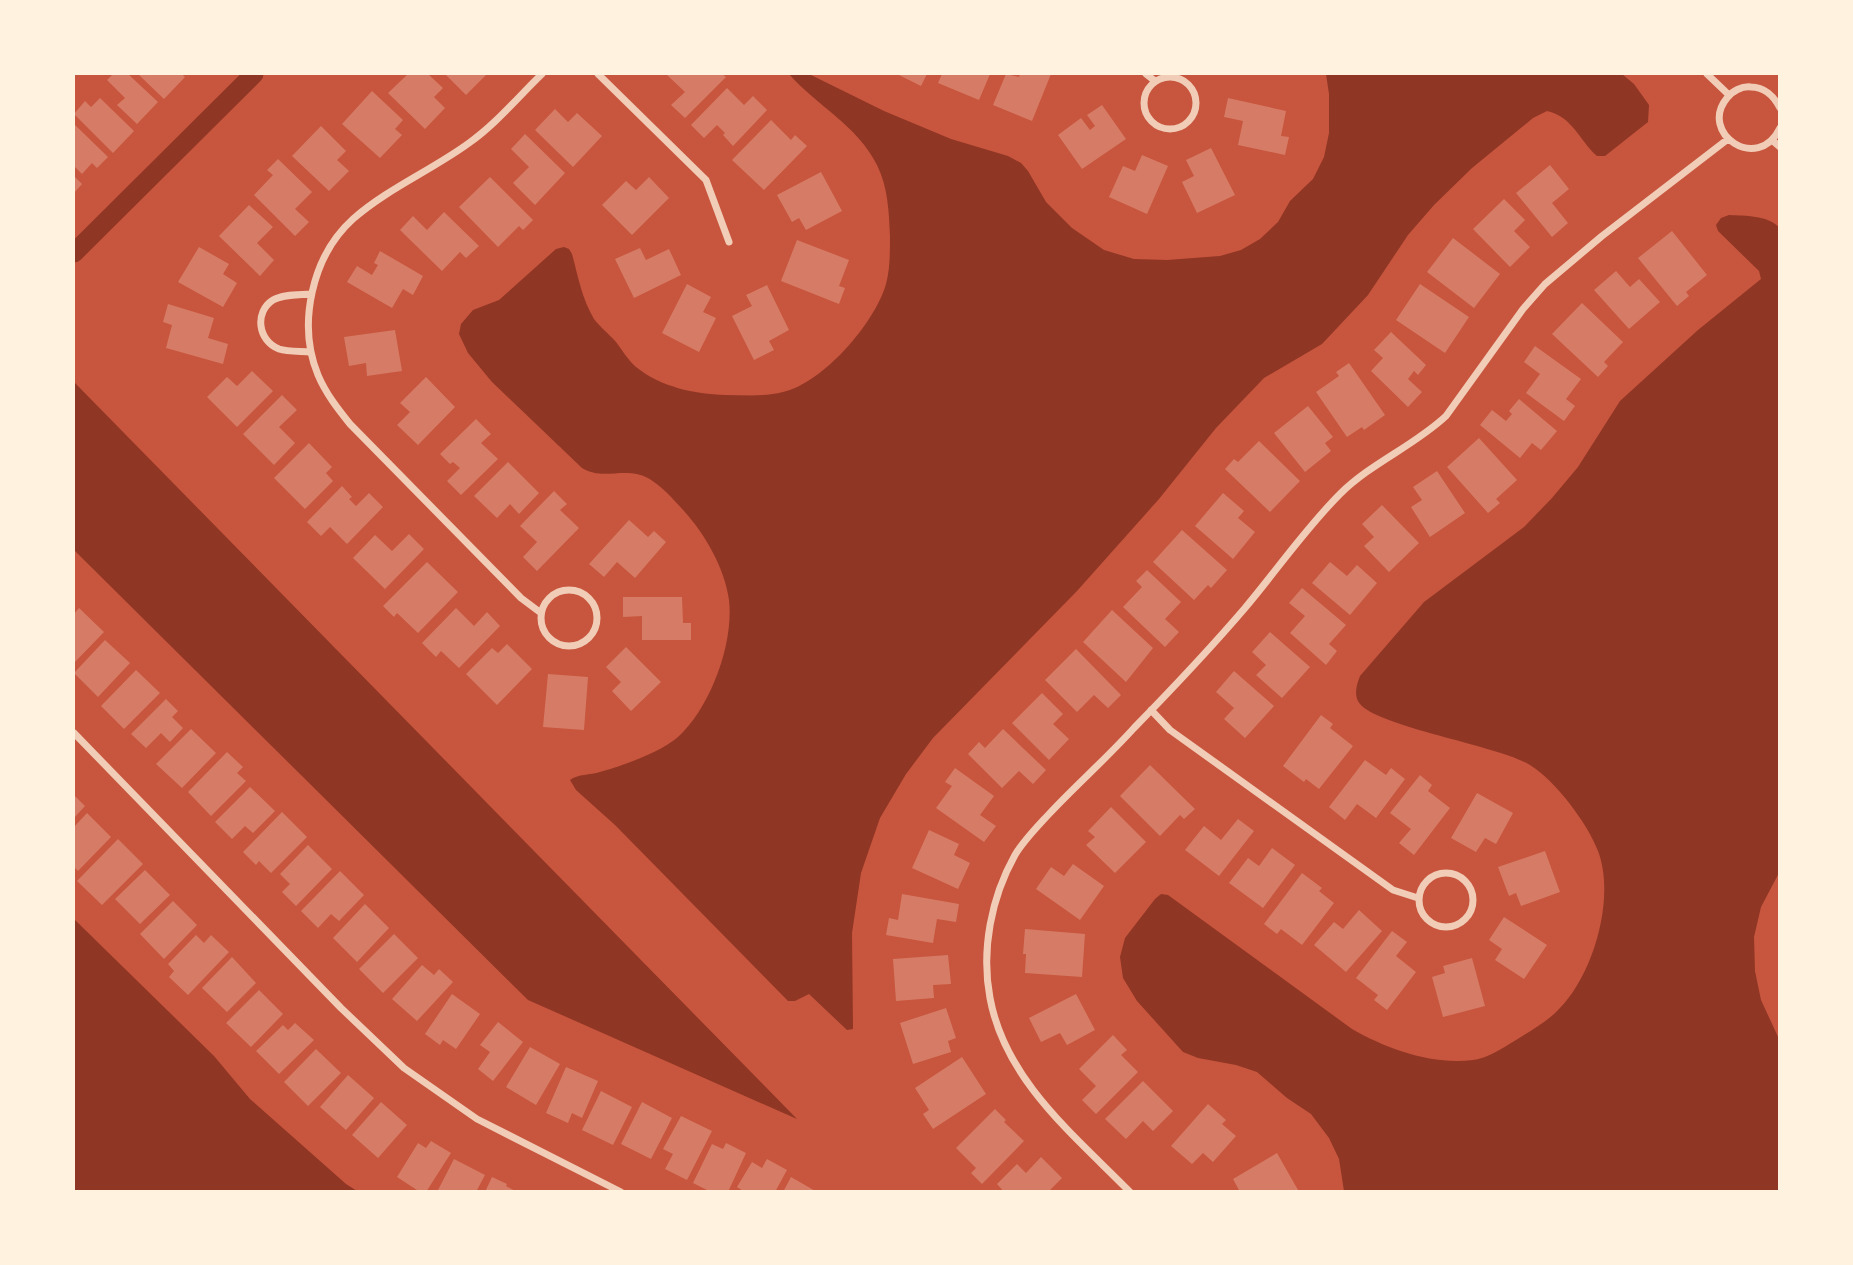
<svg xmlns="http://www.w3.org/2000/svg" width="1853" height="1265" font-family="Mulish,sans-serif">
	<rect width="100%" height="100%" fill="#c8553d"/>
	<path fill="#8f3625" d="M789,74H809L884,111L951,139L1008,156L1021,163L1028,171L1046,202L1072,228L1104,250L1134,259L1167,260L1220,256L1241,250L1260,239L1278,222L1290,201L1313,179L1324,157L1329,133V94L1326,74H1622L1634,84L1649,105L1648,122L1605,156H1597C1579,140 1573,117 1547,111L1533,118L1472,168L1434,205L1408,235L1368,295L1322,344L1264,378L1216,428L1159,499L1077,591L933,738L906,774L880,818L861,873L852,933L853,1029L847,1030L809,994L795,1001H788L615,825L576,790L570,780C578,774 590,775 600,772C622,766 661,752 678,737C710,708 734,644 729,600C725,569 705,534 684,511C673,499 662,486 648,478C626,466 602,481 582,468L492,382L468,353L459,334L461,324L473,310L499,300L556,249L564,247L569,249L572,254C578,276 582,299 594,319C600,327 609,334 616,342C622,350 628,360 636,367C661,387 694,394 725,395C744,395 764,397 783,392C823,383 875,323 886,284C890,269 890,253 890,237C889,212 888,187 877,165C858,126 816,105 789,74Z
		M1729,215C1746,216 1766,215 1779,227L1780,871L1761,907L1754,937L1755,971L1761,1000L1779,1039V1191H1344L1339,1159L1329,1138L1311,1114L1287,1098L1257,1072L1236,1065L1198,1058L1183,1052L1137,1001L1123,978L1120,957L1125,938L1155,899L1161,894L1168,895L1352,1029C1387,1049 1431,1065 1473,1060C1488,1058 1503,1048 1516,1040C1530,1031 1547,1022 1559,1009C1593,975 1616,898 1598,851C1588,824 1555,780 1530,765C1498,745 1370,726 1358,701C1354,693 1357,684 1360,676L1424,602L1524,527L1552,498L1578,467L1620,401L1698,330L1761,279L1759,271L1718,231L1716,225L1721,218Z
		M74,382L797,1119L528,1000L74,550Z
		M74,919L214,1056L250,1099L346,1184L357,1191H74Z"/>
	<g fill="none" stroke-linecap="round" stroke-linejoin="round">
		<path stroke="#8f3625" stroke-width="19" d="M74,253L254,74"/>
	</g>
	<path fill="#d67c66" d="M113,74H128L158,102L137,124L117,105L125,98L107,80Z
		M138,74H182L185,77L164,99Z
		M408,74H428L443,88L434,97L445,108L425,129L388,93Z
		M445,74H485L486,75L466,95Z
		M666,74H722L726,77L685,118L671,105L685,92Z
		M897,74H927L921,86Z
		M942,74H990L979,100L938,83Z
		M1006,74L1019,77L1020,74H1051L1032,121L993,105Z
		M727,88L744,105L753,96L767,110L733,146L723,135L725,133L717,125L704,138L691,125Z
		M372,91L403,120L395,129L402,135L380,158L342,124Z
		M100,98L134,131L113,153L74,114L85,101L91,107Z
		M1228,98L1286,111L1281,136L1289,137L1285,155L1238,145L1243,121L1224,117Z
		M1102,105L1126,139L1082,169L1058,135L1081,118L1090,130L1095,126L1087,115Z
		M555,109L568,122L577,113L602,136L573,167L535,130Z
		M771,120L791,140L795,135L807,146L764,190L732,160Z
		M74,124L108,157L97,168L92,163L82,174L74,166Z
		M321,126L346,151L337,160L349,171L329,191L292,156Z
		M525,134L565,173L535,205L513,183L529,167L511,149Z
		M1211,148L1235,195L1197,213L1182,182L1194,176L1186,160Z
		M1142,155L1168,166L1147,214L1109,197L1123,166L1135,171Z
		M278,159L312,192L295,209L309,222L295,236L254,195L273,175L267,170Z
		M1550,165L1569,189L1552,203L1568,223L1552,237L1516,193Z
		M821,172L842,211L806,230L799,218L792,222L777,195Z
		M74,176L82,184L74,193Z
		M490,177L533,220L523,230L519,226L498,247L459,207Z
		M649,177L669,198L632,235L602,205L626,181L636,190Z
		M1504,199L1525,220L1514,231L1530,247L1510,267L1473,229Z
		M249,205L273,227L257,243L274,260L260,276L219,236Z
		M444,212L479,246L466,258L460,252L442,271L400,230L413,216L427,230Z
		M1672,231L1707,275L1686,292L1689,296L1677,306L1638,258Z
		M1453,238L1500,274L1474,308L1427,272Z
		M797,240L849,260L839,286L845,288L839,304L781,281Z
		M199,247L229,264L223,274L237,283L223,307L178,282Z
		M640,248L646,260L669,249L681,275L634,298L615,259Z
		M380,251L423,276L413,295L403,289L392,308L347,282L357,266L372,275L378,265L374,263Z
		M1616,271L1630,287L1639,279L1660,302L1629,329L1594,290Z
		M687,284L711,297L703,312L716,318L699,352L662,333Z
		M1420,284L1469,317L1445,353L1396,320Z
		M767,285L789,330L769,341L774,350L754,360L732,316L752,306L746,295Z
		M1582,303L1623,342L1604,362L1608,366L1598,377L1552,334Z
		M168,304L214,318L208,338L228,344L223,364L166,348L172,325L163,322Z
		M395,330L402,371L367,376L366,363L349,366L344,337Z
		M1391,332L1426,365L1418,375L1414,371L1408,379L1422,392L1408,407L1371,371L1383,358L1374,350Z
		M1535,346L1581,379L1566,399L1575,406L1564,421L1526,393L1540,374L1524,362Z
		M1349,363L1385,415L1364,430L1362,427L1347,437L1316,392L1339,376L1336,372Z
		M252,371L273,391L237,427L207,397L227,377L237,386Z
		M426,377L455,407L418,445L397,425L410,412L400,403Z
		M282,395L297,410L279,427L295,443L274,465L243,434Z
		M1519,399L1557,431L1541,450L1532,443L1520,458L1480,425L1492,410L1506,421L1512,414L1509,411Z
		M1308,406L1333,437L1325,443L1331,451L1305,472L1274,433Z
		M476,419L491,434L481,443L498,459L461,495L447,481L460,468L453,462L450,464L440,454Z
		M1479,438L1517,480L1496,499L1500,503L1488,513L1447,467Z
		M1259,441L1300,481L1270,512L1225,469L1234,459L1238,462Z
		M309,443L332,467L326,473L333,481L305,509L274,478Z
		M508,462L539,493L519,514L510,504L497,518L474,496Z
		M1437,471L1465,513L1430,537L1411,507L1422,500L1413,487Z
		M342,486L352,497L349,499L356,506L369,493L383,507L347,544L330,527L321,536L307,522Z
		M554,491L567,504L560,510L579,528L537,571L523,557L537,542L520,526Z
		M1223,493L1244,511L1238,518L1255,532L1233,559L1195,526Z
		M1382,505L1419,543L1389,572L1364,546L1374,537L1362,524Z
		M629,520L648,537L654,531L666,542L635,578L617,562L604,577L589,564Z
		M1182,530L1227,570L1211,588L1208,585L1194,600L1153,562Z
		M409,534L424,549L385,589L353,558L375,535L392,551Z
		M427,562L458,592L418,633L397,613L394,617L383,606Z
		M1330,562L1347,576L1357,565L1377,583L1350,615L1312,583Z
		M1147,570L1181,602L1165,619L1179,632L1165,647L1123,607L1142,587L1136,581Z
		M1302,588L1346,625L1329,644L1337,651L1326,665L1290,633L1305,616L1289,603Z
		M623,597H682L683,623H691V640H642V616L623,617Z
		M79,608L104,632L74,663V614Z
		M456,608L474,626L487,612L500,626L459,668L441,651L436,657L422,643Z
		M1112,610L1153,648L1126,682L1083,642Z
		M1270,632L1310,667L1282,698L1256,675L1266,665L1252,652Z
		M105,640L130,663L98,697L74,673Z
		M507,644L532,669L497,705L466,674L492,648L498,653Z
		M626,647L661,682L631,711L612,691L621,682L606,667Z
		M1076,649L1121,695L1108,708L1094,695L1077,712L1045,680Z
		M136,670L160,693L124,729L101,706Z
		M1234,671L1274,706L1245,738L1224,719L1234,708L1216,692Z
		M548,674L588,677L584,730L543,727Z
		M1042,693L1063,714L1053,724L1069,739L1049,760L1012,723Z
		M166,699L178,711L172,717L183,728L170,742L161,733L146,748L131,734Z
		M1321,715L1333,724L1330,728L1353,746L1319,789L1306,779L1304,782L1283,766Z
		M191,729L216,753L182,788L156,764Z
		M1003,729L1046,770L1033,784L1019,771L1002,788L968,754L979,742L985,748Z
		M227,752L243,767L237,773L246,781L211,816L188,792Z
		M1365,760L1386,775L1391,768L1405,779L1376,818L1357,804L1345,820L1329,807Z
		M1150,765L1195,809L1184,819L1180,815L1160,836L1120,796Z
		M955,768L994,796L980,815L996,826L984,842L936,808L952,786L945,782Z
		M1420,775L1432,785L1428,791L1450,808L1414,855L1399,843L1411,829L1390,813Z
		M250,787L275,811L253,833L245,826L232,839L215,822Z
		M1477,793L1513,813L1496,844L1485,838L1476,852L1451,838Z
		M74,795L85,806L74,818Z
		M1111,807L1146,842L1115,873L1086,845L1095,837L1088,831Z
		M282,812L307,837L271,873L259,861L256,865L243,852Z
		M87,813L111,837L78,871L74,867V827Z
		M1238,819L1254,831L1219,876L1185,850L1204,826L1221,840Z
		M929,830L959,844L954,855L970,863L958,889L912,868Z
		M118,839L143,864L102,905L77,881Z
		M308,845L332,869L296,906L282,892L290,884L280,874Z
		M1272,848L1295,865L1263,908L1229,883L1248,858L1259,866Z
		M1545,851L1560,892L1521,906L1516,893L1509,896L1498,867Z
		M1073,864L1104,886L1080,920L1036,889L1051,867L1064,876Z
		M145,870L170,895L140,924L115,899Z
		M340,871L364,895L339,921L331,914L318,928L301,911Z
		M1302,873L1322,888L1319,891L1334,903L1302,945L1281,929L1277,934L1264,924Z
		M902,894L959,904L956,922L937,919L933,943L886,935L889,918L898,920Z
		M173,901L197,925L164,959L140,934Z
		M365,904L389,928L357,962L333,938Z
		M1359,910L1382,931L1346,972L1314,945L1334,922L1343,929Z
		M1504,917L1547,945L1524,979L1495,960L1502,949L1489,940Z
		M1025,929L1085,934L1082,977L1025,973L1026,954H1023Z
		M1392,931L1407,942L1396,956L1416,972L1387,1010L1374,1000L1378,995L1356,978Z
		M394,934L418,958L383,993L359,969Z
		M196,935L204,943L211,935L229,952L188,995L169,977L174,971L168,964Z
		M948,955L951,984L933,985L934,998L896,1001L893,959Z
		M232,957L256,983L227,1012L202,988Z
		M1472,958L1485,1006L1443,1017L1432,977L1445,973L1443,966Z
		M422,965L434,975L439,969L453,982L417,1021L392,999Z
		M259,990L283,1014L251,1047L226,1023Z
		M452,994L480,1014L456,1049L443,1040L440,1045L425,1034Z
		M1076,994L1095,1030L1067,1045L1060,1033L1041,1042L1029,1018Z
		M946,1008L956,1038L948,1041L951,1052L913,1064L900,1023Z
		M498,1022L523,1042L493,1081L478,1069L490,1052L480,1045Z
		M295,1023L314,1040L279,1074L256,1051L283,1025L288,1030Z
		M1113,1035L1127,1050L1121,1055L1138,1072L1096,1114L1082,1100L1096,1086L1079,1069Z
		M530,1047L560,1064L536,1105L506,1087Z
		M316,1049L341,1073L308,1106L284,1082Z
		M962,1057L986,1094L933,1129L923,1114L929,1110L915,1088Z
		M566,1067L598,1081L582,1118L572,1113L568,1123L546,1113Z
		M348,1075L374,1098L346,1130L320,1107Z
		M1143,1081L1173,1111L1153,1131L1143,1121L1126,1139L1105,1119Z
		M601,1091L632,1107L613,1145L582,1130Z
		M381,1102L407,1125L378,1158L352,1135Z
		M642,1102L672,1118L651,1159L621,1144Z
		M1208,1104L1226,1120L1222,1124L1236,1136L1213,1162L1203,1153L1192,1164L1171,1146Z
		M995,1109L1006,1120L1004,1122L1024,1141L982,1184L971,1173L976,1168L956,1148Z
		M681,1116L712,1131L687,1180L665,1169L673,1154L663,1149Z
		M431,1141L451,1153L426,1192H420L397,1177L418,1143L426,1148Z
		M726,1143L746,1153L728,1192H711L693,1183L712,1144L723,1149Z
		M1277,1153L1298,1190L1240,1192L1233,1179Z
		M1041,1157L1062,1178L1048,1192H1004L997,1184L1017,1164L1026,1173Z
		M454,1159L485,1175L476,1192H437Z
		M767,1159L787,1170L775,1192H745L737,1187L752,1162L762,1168Z
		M492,1177L507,1184L506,1186L517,1192H485Z
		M791,1177L817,1192H783Z"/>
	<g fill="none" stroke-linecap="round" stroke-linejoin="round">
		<path stroke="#f1ccb7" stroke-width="7" d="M598,74L706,180L729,242
			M1146,74L1155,81
			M1707,74L1729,95
			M1144 103a26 26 0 1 1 52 0a26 26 0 1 1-52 0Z
			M1780,108C1774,96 1764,87 1751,87C1742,86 1732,91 1727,98C1698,133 1758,174 1780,128
			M1772,140L1780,147
			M311,294C299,295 283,294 273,300C254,312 258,341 279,349C288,352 301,351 311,352
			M541 618a28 28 0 1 1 56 0a28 28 0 1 1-56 0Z
			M541,613L521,598L350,424C338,409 326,394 318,375C297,324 312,256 353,219C387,189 432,170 469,143C496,124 518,97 542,74
			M1151,710L1170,730L1393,890L1418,898
			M74,733L341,1008L404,1068L477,1119L621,1192
			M1419 900a27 27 0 1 1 54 0a27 27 0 1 1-54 0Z
			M1130,1192C1074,1135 1005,1080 990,998C981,950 991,898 1015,855C1024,840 1037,827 1049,814C1076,785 1107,758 1134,728C1172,689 1210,649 1245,608C1277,570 1305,529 1340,494C1371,463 1414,446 1446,416L1523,309L1545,284L1602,236L1728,139"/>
	</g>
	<rect width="1853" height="1265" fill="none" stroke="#fff3e0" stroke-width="150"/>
</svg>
